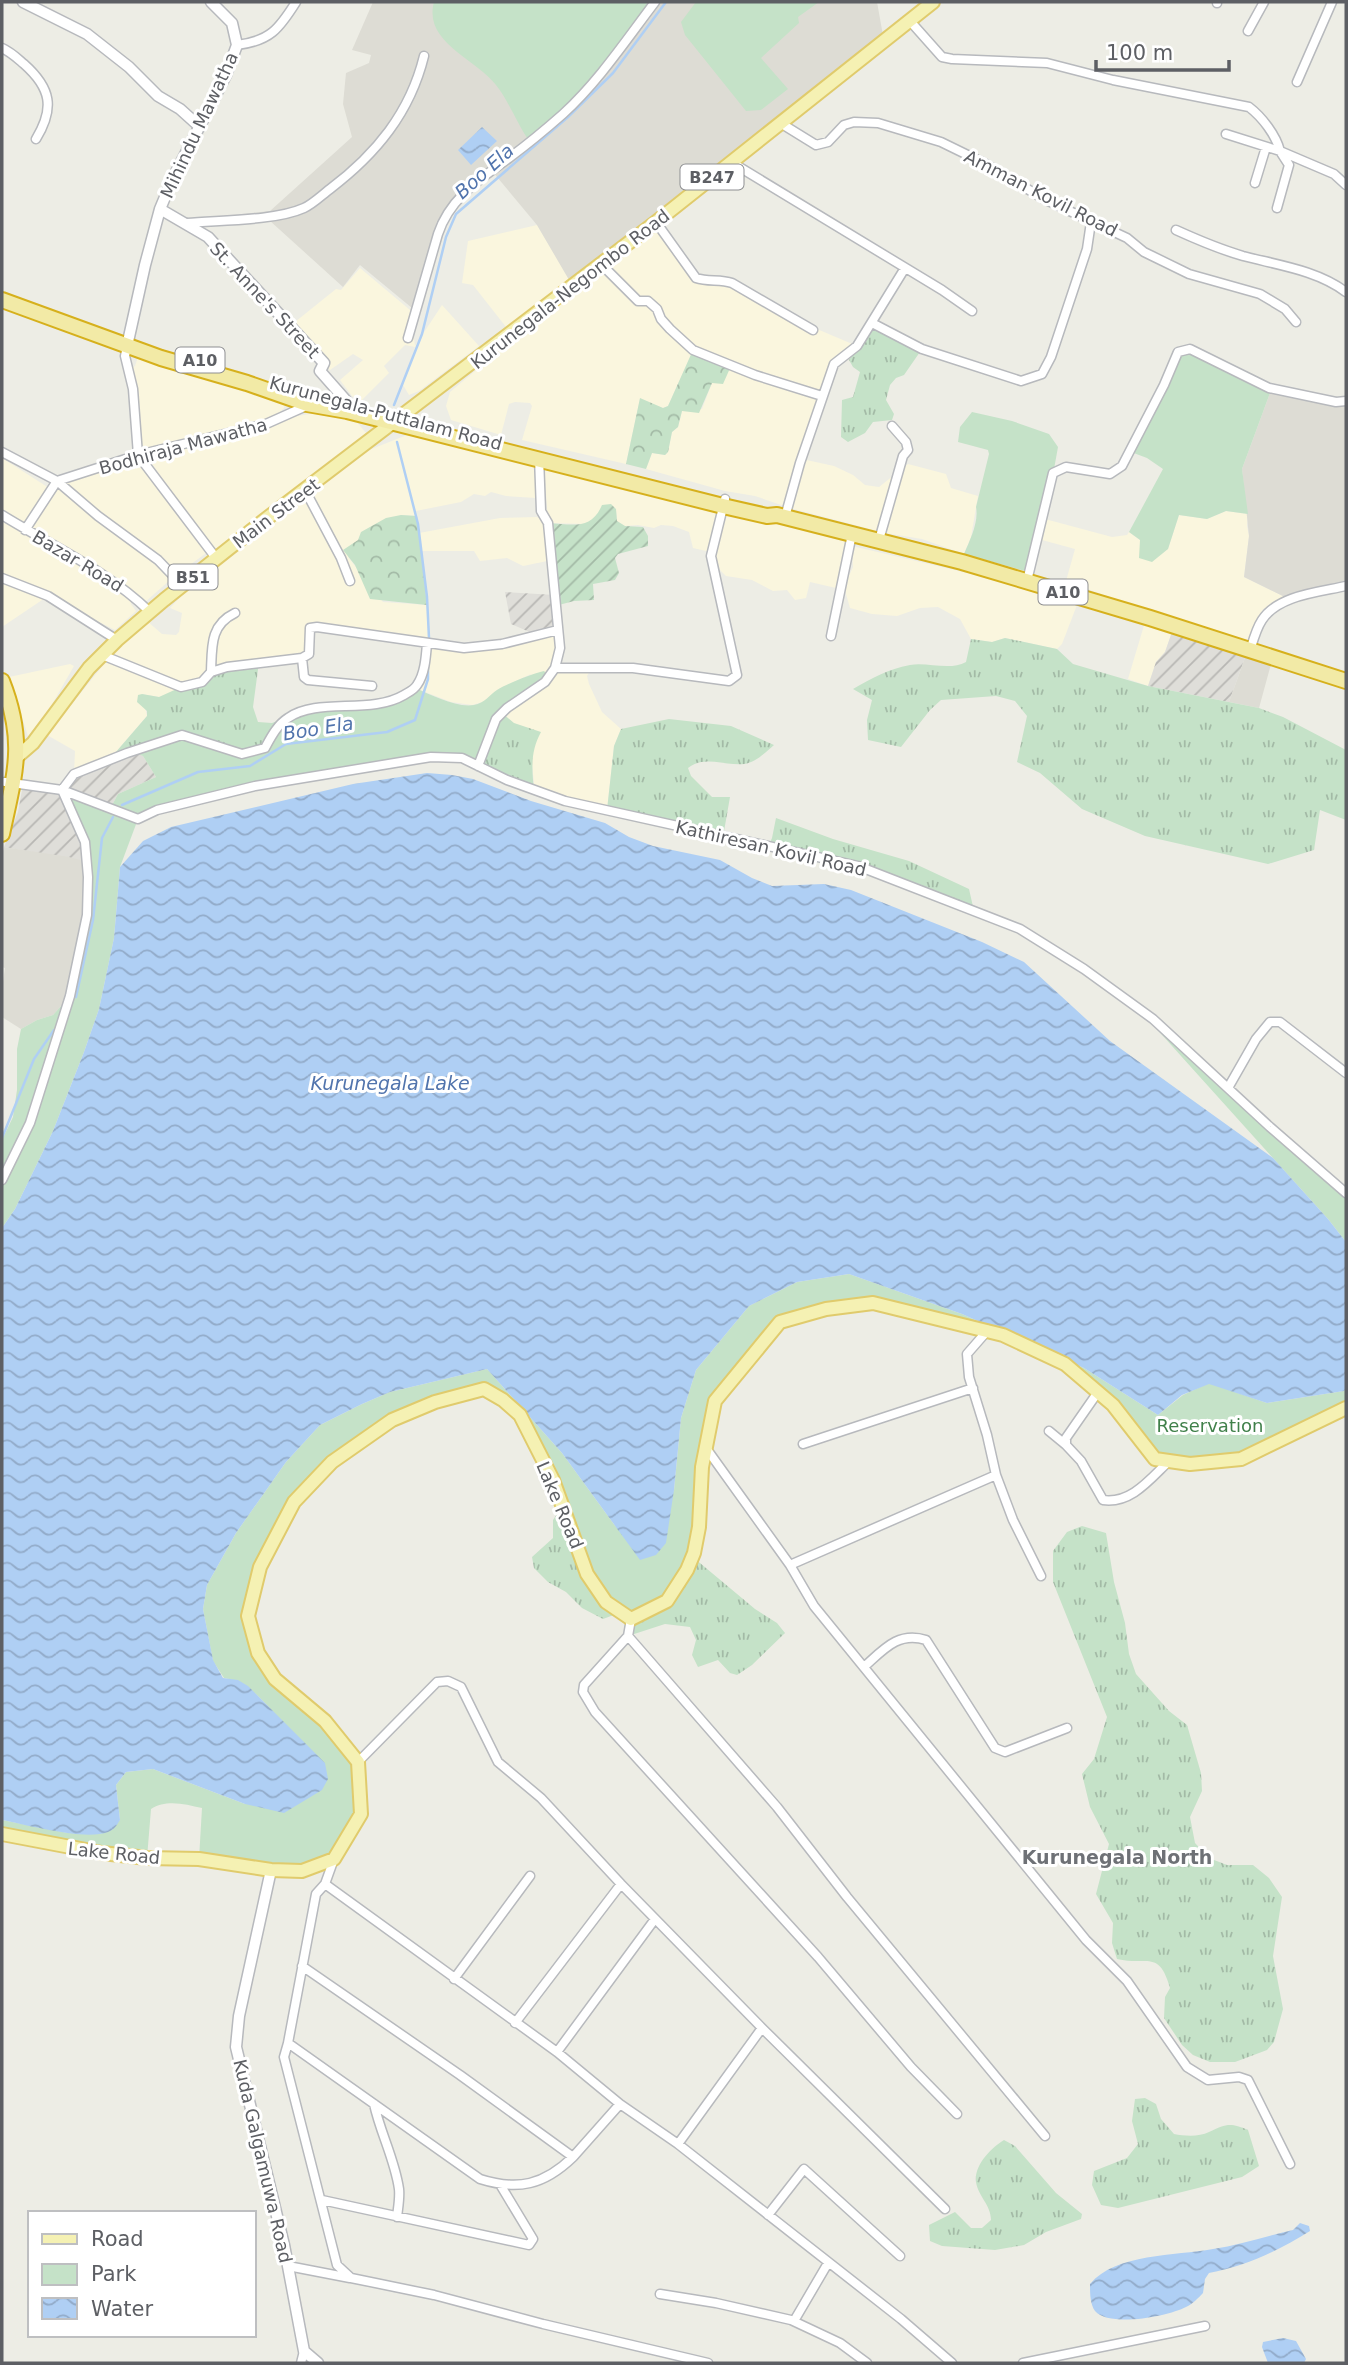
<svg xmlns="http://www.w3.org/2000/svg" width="1348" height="2365" font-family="'DejaVu Sans',sans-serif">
	<defs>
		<pattern id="industrial-furrows" width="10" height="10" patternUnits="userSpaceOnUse" patternTransform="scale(1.75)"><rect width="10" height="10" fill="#dfded9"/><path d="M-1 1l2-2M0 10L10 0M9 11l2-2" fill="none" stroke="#b8b7b4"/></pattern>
		<pattern id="grass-tufts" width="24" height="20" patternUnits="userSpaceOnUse" patternTransform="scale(1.75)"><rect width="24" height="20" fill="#c5e2c8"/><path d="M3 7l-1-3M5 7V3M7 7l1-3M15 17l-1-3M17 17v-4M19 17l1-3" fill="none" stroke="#a3baa6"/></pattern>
		<pattern id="forest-crowns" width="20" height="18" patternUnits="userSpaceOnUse" patternTransform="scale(1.75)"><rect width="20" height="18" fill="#c5e2c8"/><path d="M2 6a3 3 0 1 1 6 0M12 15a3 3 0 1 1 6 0" fill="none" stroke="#a3baa6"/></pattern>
		<pattern id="garden-furrows" width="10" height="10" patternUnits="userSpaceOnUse" patternTransform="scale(1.75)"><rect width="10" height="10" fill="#c5e2c8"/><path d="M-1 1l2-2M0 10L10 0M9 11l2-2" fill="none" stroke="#a3baa6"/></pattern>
		<pattern id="water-waves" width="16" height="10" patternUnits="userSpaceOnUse" patternTransform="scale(1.75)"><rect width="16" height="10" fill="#afcff4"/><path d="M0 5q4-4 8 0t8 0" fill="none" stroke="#92abc9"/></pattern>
	</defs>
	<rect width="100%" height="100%" fill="#edede5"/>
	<path fill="#faf6de" d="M656,222L696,278L724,280L777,312L857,346L840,358L802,459L834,466L853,475L865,485L879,487L908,464L946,474L951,488L978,496L971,537L964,554L922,539L885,533L790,508L798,469L784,506L755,496L725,491L646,469L652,453L665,455L668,452L672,432L678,427L682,411L702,409L712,383L715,382L693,351L668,406L663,408L640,399L626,464L522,440L532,406L530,403L515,402L509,404L501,435L451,420L446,406L450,392L493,356L510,332L473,285L462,283L468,241L537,225L573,285Z
		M360,268L410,310L415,346L442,305L479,346L419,391L409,395L403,385L415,347L405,345L384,366L389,373L361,401L352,396L340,380L363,360L353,354L330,370L290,326L336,289L341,290Z
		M138,357L151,358L285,403L284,408L276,416L143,450L137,424L130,369L135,366Z
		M322,412L351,415L366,433L302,484L214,550L147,457L246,434L297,416Z
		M407,435L535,460L536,498L506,496L491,492L485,496L474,494L461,502L416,511L417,516L401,515L358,540L348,557L383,602L427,605L428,642L464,648L558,630L556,668H592L587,676L589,684L602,712L621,729L614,746L607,810L535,791L531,757L535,742L502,713L531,674L497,690L486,701L472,705L451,702L415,688L427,643L310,628L309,654L260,662L159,697L142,694L147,716L109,760L74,774L75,751L47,735L120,644L147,621L162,634L176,635L179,632L182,613L170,608L186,591L369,450Z
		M2,458L49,488L57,481L139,458L209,551L176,575L159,562L170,580L144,603L129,593L131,604L136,611L115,630L48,596L2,627Z
		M544,464L847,542L836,588L810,582L806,598L795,600L787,590L773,591L752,580L726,576L720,570L715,553L693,548L689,532L673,526L661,525L654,528L638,525L625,526L617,521L616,510L586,524L548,523L552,560L523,566L507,558L480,561L474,551H422L419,533L500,518L537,517L548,523Z
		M1226,511L1248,514L1247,526L1249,536L1244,577L1289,599L1263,609L1249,641L1131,605L1066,581L1075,549L1042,540L1045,519L1112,537L1127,535L1129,532L1140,540L1141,547L1158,555L1168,549L1179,515L1207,519Z
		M852,546L976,575L1077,605L1062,644L1057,649L1005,638L992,642L971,639L960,619L938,607L920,608L897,616L872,614L850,608L844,587L853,567Z
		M1145,622L1173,629L1165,652L1156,662L1148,686L1128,679Z
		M70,664L74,666L47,713L28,736L9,677Z"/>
	<path fill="url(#industrial-furrows)" d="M505,592L555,595L558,630L539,636L511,624Z
		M1173,629L1246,655L1229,702L1148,686L1156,662L1165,652Z
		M136,753L143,756L156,777L118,794L110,809L76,825L88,862L4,847L18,812L22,790H62L74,774Z"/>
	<path fill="#dddcd4" d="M373,2H653L536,133L451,203L437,221L412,308L360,265L343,287L269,220L196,228L187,220L270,211L352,137L343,104L346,73L369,63L371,55L352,50Z
		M655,2H877L884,41L572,285L537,225L492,171L530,142Z
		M1270,393L1306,400L1346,405V584L1289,599L1244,577L1249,536L1242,469Z
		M1246,655L1271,664L1259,708L1229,702Z
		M4,847L69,857L88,862L87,915L70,996L53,1015L37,1020L21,1029L2,1017V989L5,968L2,967V856Z"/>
	<path fill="url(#grass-tufts)" d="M872,323L922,349L904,375L896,378L890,385L886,400L894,414L892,420L873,422L865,433L848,442L841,437L842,400L853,397L860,372L853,367L849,360Z
		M1005,638L1057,649L1073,664L1148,686L1259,708L1283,717L1346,750V820L1320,810L1314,850L1268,864L1145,836L1082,809L1040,773L1017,762L1027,716L1015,701L996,696L941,700L930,710L901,747L868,740L867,720L872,700L853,689C872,678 888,669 910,665C928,662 950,671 966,662L971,639L992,642Z
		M259,662L253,707L258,722L272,723L288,717L265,748L242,754L182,735L109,760L147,716V711L137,702L138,695L142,694L159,697L181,687L193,686L211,672Z
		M502,713L514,723L541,732C530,752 532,769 534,791L478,766Z
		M669,719L731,726L774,745C766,752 755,763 744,764C725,766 704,755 688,768L691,776L712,797H730L723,837L607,810L614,746L621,729Z
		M776,818L833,839L909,861L969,889L974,911L858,866L768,847L772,838Z
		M563,1505L694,1558L755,1609L777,1623L785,1633L752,1665L737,1675L730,1673L718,1660L698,1667L692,1655L696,1640L690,1627L665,1624L628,1636L631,1619L619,1613L603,1619L582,1608L566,1592L548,1582L534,1568L532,1557L553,1538V1520Z
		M1082,1526L1106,1533L1114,1582L1125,1623L1129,1654L1136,1674L1169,1711L1187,1725L1201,1773L1202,1791L1190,1817L1195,1843L1209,1858L1227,1865H1253L1269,1878L1282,1897L1273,1956L1283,2009L1274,2042L1267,2050L1235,2062H1210L1193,2055L1182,2045L1164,2018L1165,1997L1170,1988C1159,1949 1147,1966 1117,1959L1112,1943L1113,1923L1096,1894L1109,1844L1090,1807L1082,1774L1094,1759L1107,1717L1053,1582V1551L1067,1532Z
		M1145,2098L1156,2104L1161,2119L1174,2134C1185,2136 1199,2137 1209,2132C1226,2124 1230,2122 1248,2130L1259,2166L1242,2177L1118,2208L1101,2205L1092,2185L1094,2171L1127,2158L1138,2144L1132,2121L1135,2099Z
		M1004,2140L1015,2146L1056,2193L1082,2214L1081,2219L1046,2232L1024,2245L995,2250L942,2246L930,2241L929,2225L955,2212L971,2228H982L991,2220C991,2205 978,2196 976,2182C974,2165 991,2148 1004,2140Z"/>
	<path fill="url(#forest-crowns)" d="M693,350L731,366L723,384L712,383L699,413L682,411L678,427L672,432L668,452L665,455L652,453L646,469L626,464L640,398L663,408L668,406Z
		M401,515L417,516L427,605L370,599L355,565L343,550L358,540L361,532L386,518Z"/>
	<path fill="#c5e2c8" d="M434,2H655L591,85L530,142C517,124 510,103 496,85C475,58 423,42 434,2Z
		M696,2H819L798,17L799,23L761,58L788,89L761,110L746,111L685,35L681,22Z
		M1179,354H1194L1270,393L1242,469L1248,514L1226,511L1207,519L1179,515L1168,549L1152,562L1139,558L1140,540L1129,532L1163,469L1147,458L1131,452Z
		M972,412L1012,421L1049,434L1058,447L1045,519L1034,533L1025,571L964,554C970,540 979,522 976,507L989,454L988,450L958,442L960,427Z
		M544,671L548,675L502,713L478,766L462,758L431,757L255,786L138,819L120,867L114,938L99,1009L84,1052L53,1131L15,1209L2,1228V1140L13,1117L17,1090V1049L21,1029L37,1020L53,1015L70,996L87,915L85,842L62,790L110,809L118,794L156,777L143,756L136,753L182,735L242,754L265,748L275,730L300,712L380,705L415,688C432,695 456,708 474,705C485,703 489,695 497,690C509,683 531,674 544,671Z
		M1136,1006L1346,1193V1242L1328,1219Z
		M849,1274L962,1314L1084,1368L1158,1415L1183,1395L1209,1383L1267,1403L1344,1391L1346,1388V1408L1241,1459H1155L1065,1364L1003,1335L873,1303L780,1322L715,1401L699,1527L667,1601L631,1619L606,1602L520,1415L484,1389L435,1402L332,1462L294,1502L260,1567L248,1616L258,1653L358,1762L361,1814L334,1859L302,1871L199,1859L202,1808C185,1804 166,1799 151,1809L147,1858L2,1834V1820L68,1833L98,1834L120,1820L116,1785L126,1772L153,1769L245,1804L274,1713C258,1696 247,1682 224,1678L213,1661L203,1609L207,1585L236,1533L286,1462L320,1425L362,1404L390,1392L487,1369L562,1453L640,1560L674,1490L681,1418L696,1370L749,1306L797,1282Z"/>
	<path fill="url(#garden-furrows)" d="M611,504L616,509L617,521L625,526L643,527L648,536V546L618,554L615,558L619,573L615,580L593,584L594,600L574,601L555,606L548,523C572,524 591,531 602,505Z"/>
	<path fill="url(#water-waves)" d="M482,127L497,141L471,165L458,150Z
		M427,773L452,775L473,779L531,801L605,823L629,837L653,846L720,860L752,878L772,886L824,884L851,890L982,942L1024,962L1110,1041L1273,1158L1328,1219L1346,1242V1388L1344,1391L1267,1403L1209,1384L1182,1395L1158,1415L1084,1368L962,1314L849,1274L797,1282L749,1306L696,1370L681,1418L674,1490L666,1543L656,1555L640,1560L562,1453L487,1369L390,1392L362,1404L320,1425L286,1462L236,1533L207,1585L203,1609L213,1660L223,1678L238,1680L248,1686L325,1763L328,1779L322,1790L284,1813L245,1804L153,1769L126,1772L116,1785L120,1820C117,1825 114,1830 108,1832C85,1841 28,1825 2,1820V1228L15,1209L53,1131L84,1052L99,1009L114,938L120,867L143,841L171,827L353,784Z
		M1300,2223L1309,2226L1310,2231C1278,2251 1246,2266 1209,2273L1205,2279L1203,2293C1198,2298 1193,2304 1186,2307C1169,2316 1110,2328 1095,2311C1090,2304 1090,2293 1090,2284C1116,2253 1175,2256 1213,2249C1239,2245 1266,2236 1293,2230Z
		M1283,2338L1296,2341L1306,2359L1304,2363H1268L1262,2347L1263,2342Z"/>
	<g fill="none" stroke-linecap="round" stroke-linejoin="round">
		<path stroke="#afcff4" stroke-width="2.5" d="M394,405L422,334L446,237L456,214L568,117L613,73L666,2
			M397,442L418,524L427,597L429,638
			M122,805L198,772L250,766L286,744L387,732L415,720L428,679V668
			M76,997L93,920L102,838L113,817
			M2,1138L34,1059L54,1030"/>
		<defs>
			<path id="minor" d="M1217,3V2
				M910,21L942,57L952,59L1047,63L1113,80L1249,107C1262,117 1276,135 1280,151L1334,174L1346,185
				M1248,31L1264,2
				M237,45C270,41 279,29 296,2
				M2,48C11,52 17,58 24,64C51,88 55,108 36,139
				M1297,82L1332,2
				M782,124L816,145L828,142L844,125L854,122L878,123L941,142L984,163L1044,199L1127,238L1144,252L1189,274L1260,294L1285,309L1296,322
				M1226,134L1280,151L1289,165L1277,208
				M731,162L942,290L972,311
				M1255,183L1266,147
				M656,222L696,278C708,282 720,279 732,283L813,330
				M187,223C219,220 275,221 304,208C313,204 322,195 330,189C376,154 410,113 424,56
				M1176,230C1198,240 1219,249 1243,256C1277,265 1317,270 1346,292
				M600,263L638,301H648L657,309L661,319L670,329L693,350L755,375L822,396
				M872,323L922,349L1021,381L1042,374L1051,357L1087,249L1091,222
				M408,338L438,234C450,198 479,180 509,158C528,144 546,129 563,114C599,81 626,40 655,2
				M127,346L125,356L133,389L138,455L216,558
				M2,452L57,481L98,516L158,560L182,585
				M57,481L138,455L266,424L304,407L311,396
				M305,490L341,558L350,581
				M2,515C52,546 108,571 150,612
				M785,517L800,463L834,364L857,346L905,268
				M25,530L57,481
				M879,540L903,456L908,450L906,442L892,426
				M2,578L48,596L117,640
				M1027,581L1053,473L1066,467L1110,474L1122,466L1164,385L1178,352L1190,349L1269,388L1336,402L1346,401
				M831,636L852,534
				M1250,651C1253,641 1256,629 1262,620C1278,595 1320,592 1346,586
				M102,655L181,687L202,682L211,672L227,667L302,658L309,654L310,628L317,627L464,648L502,644L558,630
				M302,658L304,677L308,680L372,686
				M555,668H633L729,681L737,675L711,556L725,499
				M211,672C212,646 210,625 235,613
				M478,766L496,719L507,708L545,682L555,668L560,648L548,523L541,511L539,457
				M5,782L62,790L138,819L157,810L255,786L431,757L462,758L507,780L565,801L858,866L1020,929L1084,969L1153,1019L1270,1127L1346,1193
				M1228,1088L1256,1039L1270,1022H1280L1346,1073
				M2,1180L30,1123L70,996L87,915L88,877L85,842L62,790L74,774L127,753L182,735L242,754L265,748C271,737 277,725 288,718C318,697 370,715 404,695C409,692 414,690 417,685C425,674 426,656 427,643
				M988,1330L967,1354L969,1377L987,1435L996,1475L1013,1520L1041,1576
				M1098,1392L1066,1438V1445L1081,1461L1103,1500C1131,1504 1150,1479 1169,1461
				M1049,1431L1066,1445
				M803,1444L973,1388
				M706,1448L790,1565L814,1606L1086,1940L1127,1981L1187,2067L1208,2080L1239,2077L1248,2080L1290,2164
				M790,1565L996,1475
				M631,1619L628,1636L777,1807L847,1897L1045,2136
				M628,1636L584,1685L583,1692L595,1712L818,1957L911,2067L957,2114
				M864,1667C883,1650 898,1631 926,1640L995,1748L1005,1752L1067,1728
				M358,1762L437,1682L448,1681L461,1687L498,1762L541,1798L621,1884L762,2028L945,2209
				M334,1859L325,1884L557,2052L620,2104L678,2144L901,2319L952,2363
				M325,1884L316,1894L288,2043L480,2179C518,2191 544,2185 573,2157
				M302,1966L460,2075L573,2157L620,2104
				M454,1979L530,1876
				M515,2023L621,1884
				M288,2043L284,2057L337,2265L351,2278L434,2295L543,2324L708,2363
				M557,2052L655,1919
				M374,2104C380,2132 395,2160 399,2189C400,2198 398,2208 397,2217
				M678,2144L762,2028
				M322,2200L529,2245L533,2239L501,2186
				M768,2215L804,2169L900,2256
				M288,2266L350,2278
				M660,2294L716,2303L791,2320L840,2343L867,2363
				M794,2321L828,2263
				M301,2363L304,2351
				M1023,2363L1205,2326"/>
			<path id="tertiary" d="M23,2L87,34L129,67L158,96L180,109L200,127
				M160,209L208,237L324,363L320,371L350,405
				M127,346L145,265L160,209L173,178L226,75L237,45L232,23L211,2
				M271,1870L239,2016L236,2047L284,2245L304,2351L318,2363"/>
			<path id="primary" d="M18,756L33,743L89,668L117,640L164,600L266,519L656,222L933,2
				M2,1834L102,1853L147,1858L199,1859L271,1870L302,1871L334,1859L361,1814L358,1762L325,1721L275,1679L258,1653L248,1616L260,1567L294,1502L332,1462L392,1420L435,1402L484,1389L503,1400L520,1415L553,1480L587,1574L606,1602L631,1619L667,1601L687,1570L694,1553L699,1527L702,1467L715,1401L780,1322L826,1309L873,1303L1003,1335L1065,1364L1113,1405L1155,1459L1190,1464L1241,1459L1346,1408"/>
			<path id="trunk" d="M2,300L161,358L247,383L307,404L347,411L723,506L767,516L777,515L962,562L1150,618L1346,681
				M2,681C26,742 15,773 2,834"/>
		</defs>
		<use href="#minor" stroke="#b7b9bd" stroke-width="11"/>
		<use href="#tertiary" stroke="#b7b9bd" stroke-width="13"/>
		<use href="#primary" stroke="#e0cb6c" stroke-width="16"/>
		<use href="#trunk" stroke="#d6b01c" stroke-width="18"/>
		<use href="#minor" stroke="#fff" stroke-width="8"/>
		<use href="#tertiary" stroke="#fff" stroke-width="10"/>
		<use href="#primary" stroke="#f5f1b3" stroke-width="12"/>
		<use href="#trunk" stroke="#f2eaa6" stroke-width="14"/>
	</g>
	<g text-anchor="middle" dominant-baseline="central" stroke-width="6" stroke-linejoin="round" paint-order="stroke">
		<g fill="#fff" stroke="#8e8f92" stroke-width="2">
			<rect x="680.5" y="164.5" width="63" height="25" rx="5"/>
			<rect x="175.5" y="347.5" width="49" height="25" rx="5"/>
			<rect x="168.5" y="564.5" width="49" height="25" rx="5"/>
			<rect x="1038.5" y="579.5" width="49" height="25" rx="5"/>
		</g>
		<g font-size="16" font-weight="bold" fill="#5d5f64">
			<text x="712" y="177">B247</text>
			<text x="200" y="360">A10</text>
			<text x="193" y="577">B51</text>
			<text x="1063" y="592">A10</text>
		</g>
		<g font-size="18" fill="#5d5f64" stroke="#fff">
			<text transform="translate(199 125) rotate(-65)">Mihindu Mawatha</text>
			<text transform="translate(1041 193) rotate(27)">Amman Kovil Road</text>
			<text transform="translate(570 289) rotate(-38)">Kurunegala-Negombo Road</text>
			<text transform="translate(265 300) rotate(47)">St. Anne's Street</text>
			<text transform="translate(386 413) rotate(15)">Kurunegala-Puttalam Road</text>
			<text transform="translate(183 446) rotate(-15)">Bodhiraja Mawatha</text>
			<text transform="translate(276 513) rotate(-37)">Main Street</text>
			<text transform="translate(78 561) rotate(31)">Bazar Road</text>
			<text transform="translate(771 848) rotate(13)">Kathiresan Kovil Road</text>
			<text transform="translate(560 1505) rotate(67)">Lake Road</text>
			<text transform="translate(114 1853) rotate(6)">Lake Road</text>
			<text transform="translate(263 2161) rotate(77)">Kuda Galgamuwa Road</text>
		</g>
		<g font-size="18" fill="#40804a" stroke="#fff">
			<text x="1210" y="1425">Reservation</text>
		</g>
		<g font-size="19" font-style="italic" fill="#5174ad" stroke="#fff">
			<text transform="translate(484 171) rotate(-42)">Boo Ela</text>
			<text transform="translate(318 728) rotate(-9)">Boo Ela</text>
			<text x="390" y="1083">Kurunegala Lake</text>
		</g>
		<g font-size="19" font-weight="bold" fill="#6e7176" stroke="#fff">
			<text x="1117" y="1857">Kurunegala North</text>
		</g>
	</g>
	<rect width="1348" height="2365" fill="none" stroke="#5d5f64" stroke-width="7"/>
	<rect x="28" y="2211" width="228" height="126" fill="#ffffff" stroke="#bebfc1" stroke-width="2"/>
	<rect x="42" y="2234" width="35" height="10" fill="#f5f1b3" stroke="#bebfc1" stroke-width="2"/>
	<text x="91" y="2246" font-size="21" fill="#5d5f64">Road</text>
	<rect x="42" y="2264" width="35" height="21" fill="#c5e2c8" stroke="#bebfc1" stroke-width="2"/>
	<text x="91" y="2281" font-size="21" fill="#5d5f64">Park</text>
	<rect x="42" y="2298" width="35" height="21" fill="url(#water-waves)" stroke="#bebfc1" stroke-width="2"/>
	<text x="91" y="2316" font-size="21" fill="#5d5f64">Water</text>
	<path d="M1096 60v10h133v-10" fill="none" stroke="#5d5f64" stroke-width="3.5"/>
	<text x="1106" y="60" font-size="21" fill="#5d5f64" stroke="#ffffff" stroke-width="5" paint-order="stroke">100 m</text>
</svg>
